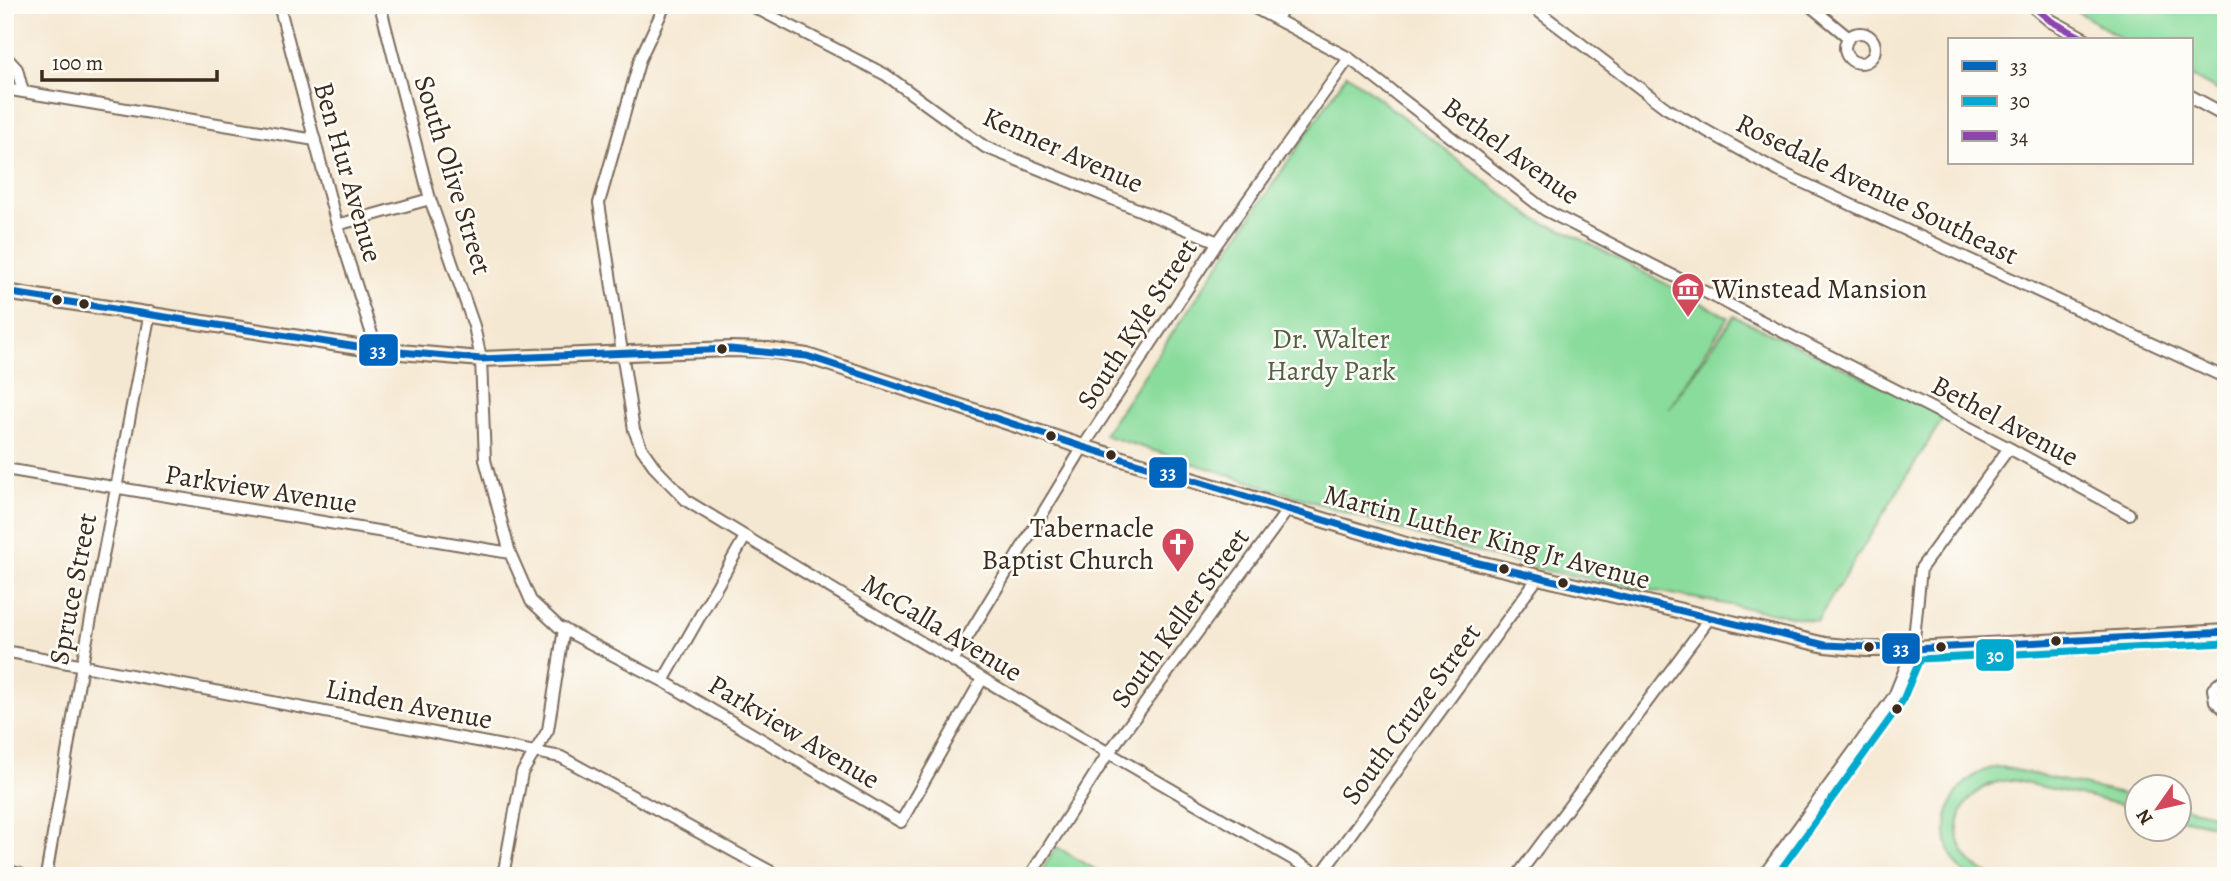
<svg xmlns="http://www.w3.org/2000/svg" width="2231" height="881" font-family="Alegreya,serif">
	<rect width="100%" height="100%" fill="#fdfcf7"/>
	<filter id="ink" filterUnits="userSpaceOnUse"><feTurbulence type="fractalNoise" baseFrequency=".0143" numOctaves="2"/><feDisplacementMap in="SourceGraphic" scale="14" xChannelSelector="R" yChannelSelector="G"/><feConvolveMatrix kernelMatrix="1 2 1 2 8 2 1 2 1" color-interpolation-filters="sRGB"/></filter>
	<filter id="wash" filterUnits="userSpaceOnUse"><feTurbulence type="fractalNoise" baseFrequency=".00686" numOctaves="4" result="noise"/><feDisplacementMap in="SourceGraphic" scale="28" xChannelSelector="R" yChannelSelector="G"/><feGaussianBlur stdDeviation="1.57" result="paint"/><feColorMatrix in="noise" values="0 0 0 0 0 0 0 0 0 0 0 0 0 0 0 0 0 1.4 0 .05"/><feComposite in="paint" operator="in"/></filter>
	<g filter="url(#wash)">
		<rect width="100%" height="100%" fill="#f5e8d2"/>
		<path fill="#8adc9c" stroke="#62835d" stroke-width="2" d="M2067,5H2226V95L2191,76V40H2124Z
			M1347,74L1536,220L1568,232L1728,317L1669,409L1734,316L1945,415L1817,621L1548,571L1439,542L1104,435Z
			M2001,767L2136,797V808L2012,780C1953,782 1936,854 1993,876H1968C1926,843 1948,770 2001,767Z
			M2179,806L2226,817V832L2214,825L2179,818Z
			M1057,847L1106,876H1038Z"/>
	</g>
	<g filter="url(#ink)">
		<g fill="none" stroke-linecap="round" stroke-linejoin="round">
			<defs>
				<path id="minor" d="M279,5L337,225L377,350
					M380,5L430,199L474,326L481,359L485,460L510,553L531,601L559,627L663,681L901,822L982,679
					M665,5L640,59L599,203L634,430L642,449L656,469L687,501C897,629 1108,754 1322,876
					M750,5L886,75L985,147L1218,242
					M1249,5L1349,58L1545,210L2009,448L2129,514
					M1530,5L1666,108L1778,171L2226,378
					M1809,5L1849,38
					M5,14L7,5
					M1277,20L1284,5
					M1845 48a15 15 0 1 1 30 0a15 15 0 1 1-30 0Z
					M5,56L17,69L23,92
					M5,89L315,140
					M337,225L430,199
					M5,469L510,553
					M5,651L561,757L779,876
					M954,659L1083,447L1218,242L1349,58
					M2226,677L2213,689L2215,701L2226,711
					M663,681L745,537
					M46,876L82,665L150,312
					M503,876L522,773L548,730L564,629
					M1030,876L1107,755L1289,508
					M1320,876L1537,579
					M1517,876L1709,619
					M1763,876L1894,696L1913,649L1921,568L2009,448"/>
				<path id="tertiary" d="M2032,5L2051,21L2086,40
					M2191,97L2226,116"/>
				<path id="secondary" d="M5,292L377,350L481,359L730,349L768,350L807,356L1083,447L1416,548L1825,645L1866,649H1913L2226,632"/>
				<path id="primary" d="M5,873L19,876"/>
			</defs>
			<use href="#minor" stroke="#7c6c5d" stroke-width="14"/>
			<use href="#tertiary" stroke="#7c6c5d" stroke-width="16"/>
			<use href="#secondary" stroke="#7c6c5d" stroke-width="18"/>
			<use href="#primary" stroke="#7c6c5d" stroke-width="19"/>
			<use href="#minor" stroke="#fff" stroke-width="10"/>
			<use href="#tertiary" stroke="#fff" stroke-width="12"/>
			<use href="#secondary" stroke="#fde5c5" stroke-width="14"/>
			<use href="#primary" stroke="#fbbd6e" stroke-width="16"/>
			<defs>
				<path id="bus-1" d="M5,292L377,350L481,359L730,349L807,356L1083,447L1416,548L1825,645L1913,649L2226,632"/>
				<path id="bus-2" d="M1776,876L1902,702L1920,659L2226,643"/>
				<path id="bus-3" d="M2032,5L2051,21L2086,40"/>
			</defs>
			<use href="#bus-1" stroke="#fdfcf7" stroke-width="12"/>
			<use href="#bus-2" stroke="#fdfcf7" stroke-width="12"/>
			<use href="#bus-3" stroke="#fdfcf7" stroke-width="12"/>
			<use href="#bus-1" stroke="#0065bd" stroke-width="7"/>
			<use href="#bus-2" stroke="#00a9ce" stroke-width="7"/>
			<use href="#bus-3" stroke="#8e44ad" stroke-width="7"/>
		</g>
	</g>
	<defs>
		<symbol id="museum-pin" viewBox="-11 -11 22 30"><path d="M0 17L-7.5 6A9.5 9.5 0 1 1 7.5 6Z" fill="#d1495b" stroke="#fdfcf7"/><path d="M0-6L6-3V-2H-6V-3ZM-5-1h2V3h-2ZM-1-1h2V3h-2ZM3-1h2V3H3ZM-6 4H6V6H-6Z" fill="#fff"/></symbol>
		<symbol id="church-pin" viewBox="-11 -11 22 30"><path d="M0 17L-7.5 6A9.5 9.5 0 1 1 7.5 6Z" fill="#d1495b" stroke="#fdfcf7"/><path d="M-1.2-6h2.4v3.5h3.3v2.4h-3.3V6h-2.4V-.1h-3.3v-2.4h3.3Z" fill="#fff"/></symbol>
	</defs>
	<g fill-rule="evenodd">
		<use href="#museum-pin" x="1669" y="270" width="38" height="52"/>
		<use href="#church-pin" x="1159" y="525" width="38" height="52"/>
	</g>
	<g fill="#3b2a1e" stroke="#fdfcf7" stroke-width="2.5">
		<circle cx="57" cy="300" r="6"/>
		<circle cx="84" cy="304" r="6"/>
		<circle cx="722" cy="349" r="6"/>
		<circle cx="1051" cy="436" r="6"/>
		<circle cx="1111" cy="455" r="6"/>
		<circle cx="1504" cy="569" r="6"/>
		<circle cx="1563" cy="583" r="6"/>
		<circle cx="2056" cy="641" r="6"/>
		<circle cx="1869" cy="647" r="6"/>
		<circle cx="1941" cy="647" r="6"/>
		<circle cx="1897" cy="709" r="6"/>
	</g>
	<g text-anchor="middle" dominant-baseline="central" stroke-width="5" stroke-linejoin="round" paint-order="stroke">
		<g font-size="28" fill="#3b2a1e" stroke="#fdfcf7">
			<text transform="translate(1063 150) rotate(24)">Kenner Avenue</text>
			<text transform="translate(1511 151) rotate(36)">Bethel Avenue</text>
			<text transform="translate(348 172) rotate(74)">Ben Hur Avenue</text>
			<text transform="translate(453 175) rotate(73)">South Olive Street</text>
			<text transform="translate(1877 189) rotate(26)">Rosedale Avenue Southeast</text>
			<text transform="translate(1137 324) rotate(-57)">South Kyle Street</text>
			<text transform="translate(2005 421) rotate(28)">Bethel Avenue</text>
			<text transform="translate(261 489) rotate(9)">Parkview Avenue</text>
			<text transform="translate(1487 537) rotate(15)">Martin Luther King Jr Avenue</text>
			<text transform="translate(73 589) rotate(-79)">Spruce Street</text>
			<text transform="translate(1180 618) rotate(-54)">South Keller Street</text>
			<text transform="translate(942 628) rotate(31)">McCalla Avenue</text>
			<text transform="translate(409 704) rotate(11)">Linden Avenue</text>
			<text transform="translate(1411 714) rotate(-54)">South Cruze Street</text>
			<text transform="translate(794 732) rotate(31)">Parkview Avenue</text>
		</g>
		<g font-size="28" fill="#3b2a1e" stroke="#fdfcf7" text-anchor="start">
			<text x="1712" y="289">Winstead Mansion</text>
			<text x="1154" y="528" text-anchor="end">Tabernacle<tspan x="1154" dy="32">Baptist Church</tspan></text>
		</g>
		<g font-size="28" fill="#535f44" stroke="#fdfcf7">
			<text x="1331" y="339">Dr. Walter<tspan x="1331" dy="32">Hardy Park</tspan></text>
		</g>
	</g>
	<g stroke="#fdfcf7" stroke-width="2.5">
		<rect x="358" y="333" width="41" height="34" rx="7" fill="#0065bd"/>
		<rect x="1148" y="456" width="40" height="33" rx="7" fill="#0065bd"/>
		<rect x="1881" y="632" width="40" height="33" rx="7" fill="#0065bd"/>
		<rect x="1975" y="638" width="40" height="34" rx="7" fill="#00a9ce"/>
	</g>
	<g font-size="19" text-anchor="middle" font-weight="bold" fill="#fff">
		<text x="378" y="357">33</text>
		<text x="1168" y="479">33</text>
		<text x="1901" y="655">33</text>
		<text x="1995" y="662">30</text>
	</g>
	<rect width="2231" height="881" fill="none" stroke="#fdfcf7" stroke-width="28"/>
	<rect x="1948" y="38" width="245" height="126" fill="#fdfcf7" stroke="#afa8a0" stroke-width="2"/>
	<rect x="1962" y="61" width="35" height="10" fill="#0065bd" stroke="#afa8a0" stroke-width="2"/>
	<text x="2010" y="74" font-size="21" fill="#3b2a1e">33</text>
	<rect x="1962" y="96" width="35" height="10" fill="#00a9ce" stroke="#afa8a0" stroke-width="2"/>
	<text x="2010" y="108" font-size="21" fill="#3b2a1e">30</text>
	<rect x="1962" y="131" width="35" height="10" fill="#8e44ad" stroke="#afa8a0" stroke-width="2"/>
	<text x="2010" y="144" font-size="21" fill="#3b2a1e">34</text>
	<g transform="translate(2158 808) rotate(236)"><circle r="33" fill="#fdfcf7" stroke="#afa8a0" stroke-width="2"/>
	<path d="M0-5L12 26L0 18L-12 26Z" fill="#d1495b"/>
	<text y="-10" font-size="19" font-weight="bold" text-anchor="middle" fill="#3b2a1e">N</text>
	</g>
	<path d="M42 70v10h175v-10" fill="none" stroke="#3b2a1e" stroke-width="3.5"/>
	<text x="52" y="70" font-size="21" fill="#3b2a1e" stroke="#fdfcf7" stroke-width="5" paint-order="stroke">100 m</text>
</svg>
